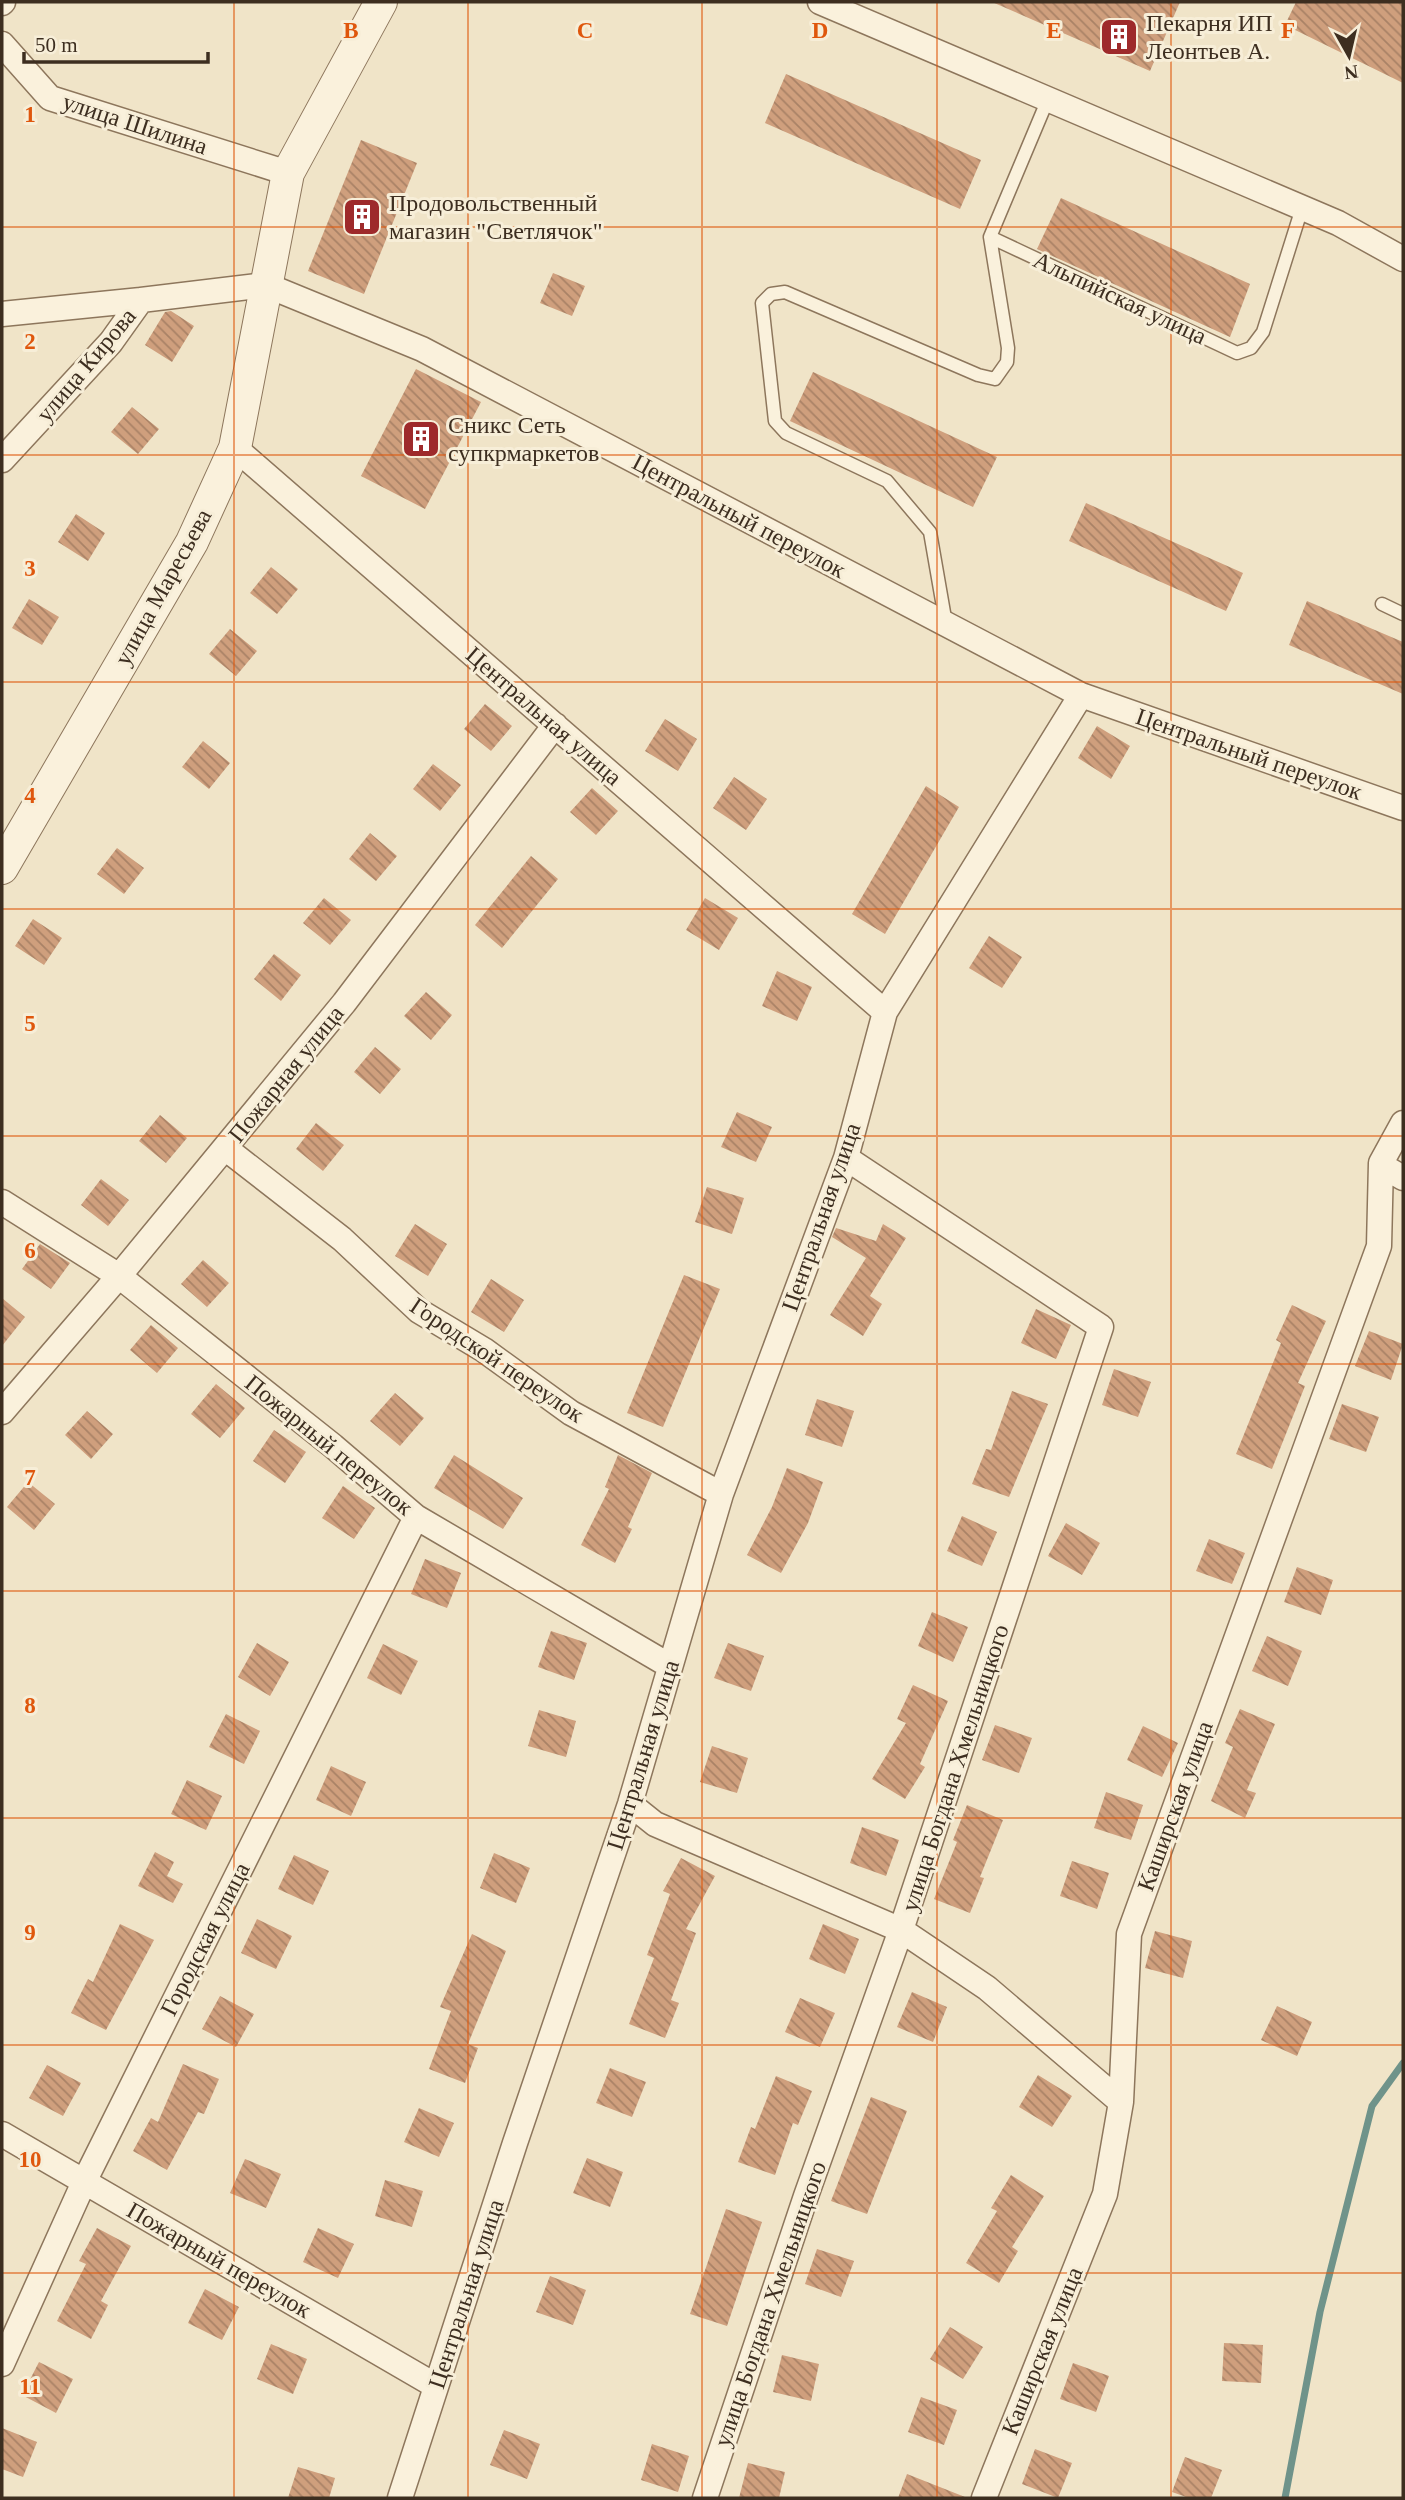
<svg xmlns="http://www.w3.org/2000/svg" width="1405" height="2500" font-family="'Times New Roman',serif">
	<defs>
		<pattern id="building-back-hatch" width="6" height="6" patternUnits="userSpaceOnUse" patternTransform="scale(1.75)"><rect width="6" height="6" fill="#cf9f7d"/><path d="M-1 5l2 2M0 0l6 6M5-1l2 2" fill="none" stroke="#a98266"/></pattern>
	</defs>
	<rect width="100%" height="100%" fill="#f0e4c8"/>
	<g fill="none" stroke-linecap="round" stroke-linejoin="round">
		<path stroke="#6f938a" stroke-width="7" d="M1285,2498L1320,2312L1372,2106L1403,2063"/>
	</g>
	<path fill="url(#building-back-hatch)" d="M992,2H1180L1150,71Z
		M1296,2H1403V83L1285,25Z
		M786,74L981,160L960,209L765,123Z
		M361,140L417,163L364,294L308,271Z
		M1061,198L1250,284L1230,337L1037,249Z
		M553,273L585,286L572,316L540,303Z
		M171,311L194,326L172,362L145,345L165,312Z
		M416,369L481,402L425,509L361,476Z
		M813,372L997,457L973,507L790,421Z
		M132,407L159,429L138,454L111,432Z
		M1086,503L1243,573L1226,611L1069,541Z
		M76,514L105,533L88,561L58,542Z
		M271,567L298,589L277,614L250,593Z
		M29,599L59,617L42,645L12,628Z
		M1307,601L1403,642V694L1289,645Z
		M230,629L257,651L236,676L209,654Z
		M485,704L512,726L491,751L464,729Z
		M665,719L697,739L678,771L645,751Z
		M1097,726L1130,746L1111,779L1078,758Z
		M203,741L230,763L209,789L182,767Z
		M433,764L461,785L440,811L413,789Z
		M734,777L767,799L746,830L713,808Z
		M926,786L959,807L885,934L852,914Z
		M592,788L618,811L596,835L570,812Z
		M370,833L397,856L376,881L349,859Z
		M117,848L144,868L124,894L97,874Z
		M531,856L558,879L502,948L475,925Z
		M324,898L351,920L330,945L303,923Z
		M705,898L738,918L719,950L686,930Z
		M33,919L62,938L44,965L15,946Z
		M989,936L1022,957L1002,988L969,968Z
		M274,954L301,975L281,1001L254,979Z
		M777,971L812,987L797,1021L762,1006Z
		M426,992L452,1015L431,1040L404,1016Z
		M375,1047L401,1069L380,1094L354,1072Z
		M737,1112L772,1127L756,1162L721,1147Z
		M160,1115L187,1138L166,1163L139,1141Z
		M316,1123L344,1145L323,1171L296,1149Z
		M101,1179L129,1200L108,1226L81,1205Z
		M707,1187L744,1198L732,1234L695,1222Z
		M415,1224L447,1244L428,1276L395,1256Z
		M883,1224L906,1238L870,1296L882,1304L863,1336L830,1315L866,1258L832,1237L836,1228L876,1241Z
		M40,1244L70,1263L51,1289L22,1269Z
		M203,1260L229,1283L207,1307L181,1284Z
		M684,1275L720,1289L663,1427L627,1413Z
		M491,1279L524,1300L504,1332L471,1312Z
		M2,1298L25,1317L2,1346Z
		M1292,1305L1326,1321L1298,1383L1305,1386L1272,1469L1236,1454L1281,1343L1276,1340Z
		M1036,1309L1071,1325L1056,1359L1021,1343Z
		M151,1325L178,1348L157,1373L130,1350Z
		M1369,1331L1403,1344L1391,1380L1355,1366Z
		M1114,1369L1151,1382L1138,1417L1102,1405Z
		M216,1384L245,1408L220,1438L191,1414Z
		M1012,1391L1048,1404L1009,1497L972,1484L986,1449L991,1450Z
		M395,1393L424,1418L400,1446L370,1421Z
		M817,1399L854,1411L842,1447L805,1435Z
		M1342,1404L1379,1417L1366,1452L1329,1439Z
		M87,1411L113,1434L91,1459L65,1435Z
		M274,1430L306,1452L285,1483L253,1461Z
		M454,1455L523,1498L503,1529L434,1488Z
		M618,1455L652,1473L628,1527L632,1529L615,1563L581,1545L609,1489L605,1487Z
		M787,1468L823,1482L808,1523L781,1573L747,1555L772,1507Z
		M28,1482L55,1504L34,1530L7,1507Z
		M343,1486L375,1508L354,1539L322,1518Z
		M962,1516L997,1532L982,1566L947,1551Z
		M1066,1523L1100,1543L1082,1575L1048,1556Z
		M1209,1539L1245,1553L1232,1584L1196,1571Z
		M425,1559L461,1573L447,1608L411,1594Z
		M1297,1567L1333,1580L1321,1615L1284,1602Z
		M932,1612L968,1627L953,1662L918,1646Z
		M551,1631L587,1643L574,1680L538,1667Z
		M1267,1636L1302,1651L1288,1686L1252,1671Z
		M257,1643L289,1662L270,1696L238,1677Z
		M728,1643L764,1656L751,1691L714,1678Z
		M383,1644L418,1661L401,1695L367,1678Z
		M913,1685L948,1701L920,1764L925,1767L905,1799L872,1779L906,1723L897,1719Z
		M1240,1709L1275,1724L1247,1790L1256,1793L1245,1818L1211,1801L1233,1747L1225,1743Z
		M539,1710L576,1721L566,1757L528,1746Z
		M226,1714L260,1731L244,1764L209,1747Z
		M995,1725L1032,1738L1019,1773L982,1760Z
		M1143,1726L1178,1743L1162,1777L1127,1760Z
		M712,1746L748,1758L737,1793L700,1782Z
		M331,1766L366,1782L351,1816L316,1800Z
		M187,1780L222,1796L206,1830L171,1814Z
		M1106,1792L1143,1805L1131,1840L1094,1828Z
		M967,1805L1003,1820L980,1877L984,1878L970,1913L934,1899L957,1842L953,1840Z
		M862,1827L899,1840L886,1876L850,1863Z
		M155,1852L174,1862L167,1876L183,1884L173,1903L138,1886Z
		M494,1853L530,1868L516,1903L480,1888Z
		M294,1855L329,1871L313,1905L278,1889Z
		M681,1858L715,1876L686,1929L696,1933L671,2000L679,2003L665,2038L629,2024L654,1958L647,1955L670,1894L663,1891Z
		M1072,1861L1109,1873L1097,1909L1060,1896Z
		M257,1919L292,1936L276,1969L241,1953Z
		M120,1924L154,1940L106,2030L71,2013L88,1979L93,1982Z
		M823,1924L859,1939L845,1974L809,1959Z
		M1155,1931L1192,1941L1183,1978L1145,1968Z
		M472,1934L506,1951L468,2044L478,2048L465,2083L429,2069L451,2011L440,2007Z
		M912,1992L947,2007L933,2042L897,2027Z
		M220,1996L254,2014L236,2047L202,2029Z
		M800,1998L835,2013L820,2047L785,2032Z
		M1277,2006L1312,2022L1297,2056L1261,2040Z
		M183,2064L219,2079L204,2114L198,2112L167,2170L133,2151L151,2118L158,2122Z
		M47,2065L81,2083L63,2116L29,2098Z
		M610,2068L646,2082L632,2117L596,2103Z
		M1038,2075L1072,2096L1052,2127L1019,2107Z
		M776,2076L812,2091L798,2125L793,2123L775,2175L738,2162L751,2127L755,2129Z
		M871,2097L907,2111L867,2214L831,2201Z
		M419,2108L454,2123L439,2157L404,2142Z
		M587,2158L623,2172L610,2207L573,2193Z
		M245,2159L281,2174L266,2208L230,2193Z
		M1011,2175L1044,2196L1012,2247L1018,2251L999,2283L966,2263L997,2211L991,2208Z
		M385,2180L423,2191L412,2227L375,2216Z
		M726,2209L762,2222L727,2326L690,2314Z
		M97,2228L131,2246L101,2301L108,2305L91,2339L57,2321L86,2264L79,2261Z
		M318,2228L354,2244L338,2278L303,2262Z
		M817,2249L854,2261L841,2297L805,2284Z
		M550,2276L586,2290L573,2325L536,2312Z
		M205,2289L239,2307L222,2340L188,2323Z
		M950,2327L983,2347L963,2379L930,2359Z
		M1224,2343L1263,2345L1261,2383L1222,2381Z
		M271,2344L307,2359L293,2394L257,2379Z
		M782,2355L819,2364L811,2401L773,2392Z
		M39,2362L73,2379L56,2413L22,2395Z
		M1073,2363L1109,2376L1096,2412L1060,2399Z
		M921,2397L957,2410L944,2445L908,2432Z
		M2,2428L37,2442L23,2477L2,2469Z
		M504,2430L540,2444L527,2479L490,2465Z
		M652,2444L689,2456L678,2492L641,2480Z
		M1035,2449L1072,2463L1058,2498L1022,2484Z
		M1185,2457L1222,2470L1211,2498H1189L1172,2492Z
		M748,2463L785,2472L779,2498H739Z
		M298,2467L335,2478L329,2498H288Z
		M907,2474L965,2497V2498H898Z"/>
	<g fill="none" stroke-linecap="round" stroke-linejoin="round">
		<defs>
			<path id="service" d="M1048,99L990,237L1237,353L1251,348L1263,332L1302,208
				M1382,604L1403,614
				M946,624L930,532L887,481L786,433L775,421L762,303L771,294L785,292L978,375L995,379L1007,362L1008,348L990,237"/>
			<path id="minor" d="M820,2L1338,223L1403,259
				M2,3L3,2
				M2,44L50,98L288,173
				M2,314L141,300
				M235,448L885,1012
				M2,460L111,342L141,300L266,285L422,349L1081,695L1403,808
				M225,1148L342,1239L419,1311L484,1350L571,1413L721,1494
				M1381,1165L1403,1178
				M2,1202L119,1276L333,1446L416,1517L670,1666
				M2,1412L119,1276L344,1003L555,725
				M630,1804L655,1824L901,1930L987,1988L1121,2102
				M2,2134L436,2386
				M2,2364L84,2182L416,1517
				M400,2498L515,2143L630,1804L721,1494L846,1158L885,1012L1081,695
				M705,2498L806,2196L901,1930L1101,1327L846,1158
				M984,2498L1105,2194L1121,2102L1129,1934L1379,1246L1381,1163L1403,1123"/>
			<path id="tertiary" d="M2,868L192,542L235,448L288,173L381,2"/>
		</defs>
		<use href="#service" stroke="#8d765c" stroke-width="15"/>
		<use href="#minor" stroke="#8d765c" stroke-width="27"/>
		<use href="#tertiary" stroke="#8d765c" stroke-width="34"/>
		<use href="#service" stroke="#faf1dc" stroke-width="12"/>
		<use href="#minor" stroke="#faf1dc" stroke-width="24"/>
		<use href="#tertiary" stroke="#faf1dc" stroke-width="32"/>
	</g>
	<path fill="none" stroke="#df570d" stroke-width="2" stroke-opacity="0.55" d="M234,2V2498M468,2V2498M702,2V2498M937,2V2498M1171,2V2498M2,227H1403M2,455H1403M2,682H1403M2,909H1403M2,1136H1403M2,1364H1403M2,1591H1403M2,1818H1403M2,2045H1403M2,2273H1403"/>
	<defs>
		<symbol id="building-square" viewBox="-11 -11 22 22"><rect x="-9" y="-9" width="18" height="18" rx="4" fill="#9e2a2b" stroke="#f7eed8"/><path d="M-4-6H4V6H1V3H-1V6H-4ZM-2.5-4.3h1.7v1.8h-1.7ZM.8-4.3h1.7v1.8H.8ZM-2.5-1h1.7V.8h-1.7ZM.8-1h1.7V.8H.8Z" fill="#fff"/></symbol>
	</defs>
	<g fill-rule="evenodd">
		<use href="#building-square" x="1097" y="15" width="44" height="44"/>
		<use href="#building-square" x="340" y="195" width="44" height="44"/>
		<use href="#building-square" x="399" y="417" width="44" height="44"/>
	</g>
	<g text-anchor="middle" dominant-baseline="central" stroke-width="6" stroke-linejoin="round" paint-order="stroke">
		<g font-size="24" fill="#3d2e20" stroke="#f7eed8" text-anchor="start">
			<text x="1146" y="23">Пекарня ИП<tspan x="1146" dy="28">Леонтьев А.</tspan></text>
			<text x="389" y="203">Продовольственный<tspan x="389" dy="28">магазин "Светлячок"</tspan></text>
			<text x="448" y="425">Сникс Сеть<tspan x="448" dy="28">супкрмаркетов</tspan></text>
		</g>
		<g font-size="24" fill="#3d2e20" stroke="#f7eed8">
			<text transform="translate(135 124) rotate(18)">улица Шилина</text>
			<text transform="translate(1120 298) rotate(25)">Альпийская улица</text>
			<text transform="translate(86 365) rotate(-50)">улица Кирова</text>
			<text transform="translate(739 516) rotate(28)">Центральный переулок</text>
			<text transform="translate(163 587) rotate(-61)">улица Маресьева</text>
			<text transform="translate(544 716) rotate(41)">Центральная улица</text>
			<text transform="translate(1249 754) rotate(19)">Центральный переулок</text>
			<text transform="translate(286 1074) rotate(-51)">Пожарная улица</text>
			<text transform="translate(821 1217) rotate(-71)">Центральная улица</text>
			<text transform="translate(497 1360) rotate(34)">Городской переулок</text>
			<text transform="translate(329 1445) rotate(39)">Пожарный переулок</text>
			<text transform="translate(643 1755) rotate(-73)">Центральная улица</text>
			<text transform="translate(955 1768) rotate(-72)">улица Богдана Хмельницкого</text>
			<text transform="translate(1175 1806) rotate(-70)">Каширская улица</text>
			<text transform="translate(205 1939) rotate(-63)">Городская улица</text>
			<text transform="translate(219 2260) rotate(30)">Пожарный переулок</text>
			<text transform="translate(466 2294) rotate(-72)">Центральная улица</text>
			<text transform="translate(770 2304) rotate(-71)">улица Богдана Хмельницкого</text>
			<text transform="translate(1042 2351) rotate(-68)">Каширская улица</text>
		</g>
	</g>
	<g font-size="23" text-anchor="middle" font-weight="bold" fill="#df570d" stroke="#f7eed8" stroke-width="6" stroke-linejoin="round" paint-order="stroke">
		<text x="351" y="38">B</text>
		<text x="585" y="38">C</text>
		<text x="820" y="38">D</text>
		<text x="1054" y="38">E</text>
		<text x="1288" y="38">F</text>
		<text x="30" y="122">1</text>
		<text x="30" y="349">2</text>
		<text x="30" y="576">3</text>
		<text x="30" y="803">4</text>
		<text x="30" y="1031">5</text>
		<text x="30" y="1258">6</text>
		<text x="30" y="1485">7</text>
		<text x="30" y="1713">8</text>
		<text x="30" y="1940">9</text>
		<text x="30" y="2167">10</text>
		<text x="30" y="2394">11</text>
	</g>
	<rect width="1405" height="2500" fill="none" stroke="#3d2e20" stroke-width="7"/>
	<g transform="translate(1349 56) rotate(172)" stroke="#f7eed8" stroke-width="5" paint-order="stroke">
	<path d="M0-5L12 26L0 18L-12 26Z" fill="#3d2e20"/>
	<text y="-10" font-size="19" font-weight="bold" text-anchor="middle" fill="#3d2e20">N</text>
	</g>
	<path d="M24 52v10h184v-10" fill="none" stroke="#3d2e20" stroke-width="3.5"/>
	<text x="35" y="52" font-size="21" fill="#3d2e20" stroke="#f7eed8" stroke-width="5" paint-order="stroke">50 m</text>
</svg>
